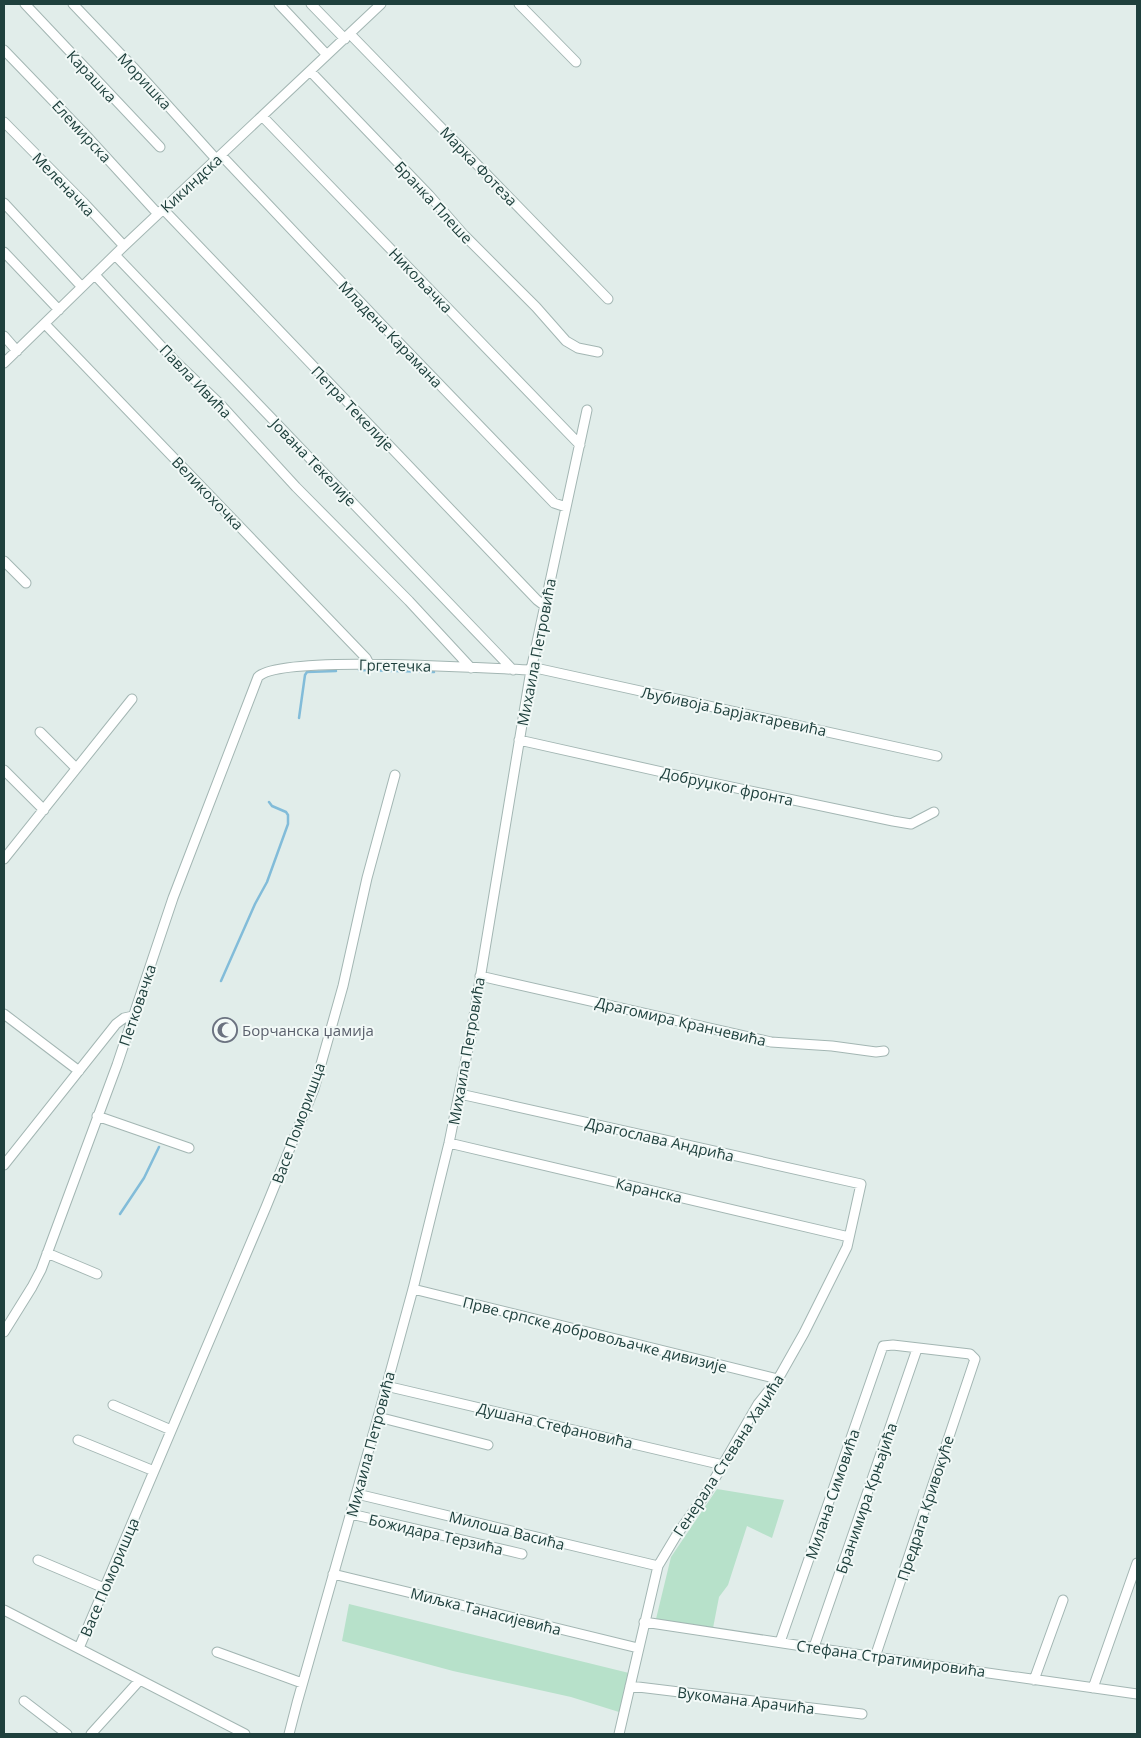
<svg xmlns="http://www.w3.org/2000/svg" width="1141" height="1738" font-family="'Open Sans',sans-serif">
	<rect width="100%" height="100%" fill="#e1edea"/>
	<path fill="#b7e1ca" d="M717,1489L784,1500L772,1538L747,1526L728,1585L719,1597L713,1628L656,1619L671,1557Z
		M349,1604L629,1673L619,1712L571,1697L453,1671L342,1641Z"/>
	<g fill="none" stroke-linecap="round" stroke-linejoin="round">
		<path stroke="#82bcd9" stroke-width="2.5" d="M359,670L434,672
			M299,718L305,675L307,672L336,671
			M221,981L255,904L267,882L288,824V815L286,812L272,806L269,802
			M120,1214L144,1178L159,1147"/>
		<defs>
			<path id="minor" d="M25,4L160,147
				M73,4L133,67L216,159
				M279,4L327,55
				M311,4L345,39
				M519,4L576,62
				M350,34L608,299
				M4,50L83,132L158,214
				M310,71L429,195L464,235L536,307L566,341L578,348L598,352
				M262,116L580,445
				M4,122L84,203L124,246
				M221,155L384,327L554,503L566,507
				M4,203L82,287
				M163,209L537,600L545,606
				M4,252L59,310
				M115,255L513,670
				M95,275L176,362L220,404L296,487L409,601L471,668
				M45,324L366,658L369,664
				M4,336L17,351
				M4,363L124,246L381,4
				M4,561L26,583
				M531,667L937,756
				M40,732L76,768
				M519,740L689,778L893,821L911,824L934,812
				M4,770L44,810
				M4,859L132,699
				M480,976L771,1042L832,1046L876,1052L884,1051
				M4,1014L79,1071
				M460,1094L861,1184L847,1247L804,1333L778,1379L758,1404L707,1492L676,1536L658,1566L619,1734
				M97,1116L189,1148
				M449,1143L849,1237
				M4,1165L116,1024L124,1018L133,1016
				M47,1253L97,1274
				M413,1289L778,1379
				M4,1332L32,1287L41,1270L117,1065L173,898L258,677C279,654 490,669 531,670
				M386,1386L723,1465
				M113,1405L171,1430
				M378,1417L488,1445
				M78,1440L154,1471
				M357,1494L658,1566
				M351,1514L522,1554
				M38,1560L104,1588
				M333,1574L638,1648
				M4,1610L245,1734
				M644,1622L875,1657L1137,1694
				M780,1642L883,1346L893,1345L970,1354L975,1359L875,1657
				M814,1647L917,1349
				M79,1648L266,1207L314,1089L343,986L367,878L395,775
				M217,1652L302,1683
				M1034,1680L1063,1600
				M630,1686L862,1714
				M1093,1688L1137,1563
				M24,1701L67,1734
				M91,1734L139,1681
				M289,1734L297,1703L378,1417L413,1289L449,1143L471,1034L531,670L587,410"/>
		</defs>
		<use href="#minor" stroke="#a3b6b3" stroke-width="11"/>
		<use href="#minor" stroke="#fff" stroke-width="9"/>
	</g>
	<defs>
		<symbol id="mosque-ring" viewBox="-11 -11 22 22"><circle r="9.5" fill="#f2f9f7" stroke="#6b7280" stroke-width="1.5"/><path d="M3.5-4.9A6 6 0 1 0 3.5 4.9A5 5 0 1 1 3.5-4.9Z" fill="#6b7280"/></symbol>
	</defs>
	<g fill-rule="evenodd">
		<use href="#mosque-ring" x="211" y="1016" width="28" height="28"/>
	</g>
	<g text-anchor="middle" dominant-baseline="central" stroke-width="4" stroke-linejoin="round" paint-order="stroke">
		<g font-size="15" fill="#1f403d" stroke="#f2f9f7">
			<text transform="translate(92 76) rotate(47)">Карашка</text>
			<text transform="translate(145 81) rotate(47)">Моришка</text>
			<text transform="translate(82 131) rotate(47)">Елемирска</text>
			<text transform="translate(479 166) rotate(46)">Марка Фотеза</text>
			<text transform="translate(191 183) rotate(-43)">Кикиндска</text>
			<text transform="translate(64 184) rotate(46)">Меленачка</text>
			<text transform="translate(434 202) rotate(47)">Бранка Плеше</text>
			<text transform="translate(421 280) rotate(46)">Никољачка</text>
			<text transform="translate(391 334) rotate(46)">Младена Карамана</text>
			<text transform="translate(196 381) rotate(46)">Павла Ивића</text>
			<text transform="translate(353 408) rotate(46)">Петра Текелије</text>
			<text transform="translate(314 462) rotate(46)">Јована Текелије</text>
			<text transform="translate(208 493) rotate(46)">Великохочка</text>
			<text transform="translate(536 652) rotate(-79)">Михаила Петровића</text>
			<text transform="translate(395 665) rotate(1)">Гргетечка</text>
			<text transform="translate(734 711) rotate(12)">Љубивоја Барјактаревића</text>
			<text transform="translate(727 786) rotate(12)">Добруџког фронта</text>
			<text transform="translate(137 1005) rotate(-71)">Петковачка</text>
			<text transform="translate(681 1021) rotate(13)">Драгомира Кранчевића</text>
			<text transform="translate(466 1051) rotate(-80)">Михаила Петровића</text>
			<text transform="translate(298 1123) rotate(-70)">Васе Поморишца</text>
			<text transform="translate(660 1139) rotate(13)">Драгослава Андрића</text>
			<text transform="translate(649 1190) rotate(13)">Каранска</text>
			<text transform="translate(595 1334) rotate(14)">Прве српске добровољачке дивизије</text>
			<text transform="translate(555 1425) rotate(13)">Душана Стефановића</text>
			<text transform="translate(370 1444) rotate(-75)">Михаила Петровића</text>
			<text transform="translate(728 1455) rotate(-57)">Генерала Стевана Хаџића</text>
			<text transform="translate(832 1494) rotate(-71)">Милана Симовића</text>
			<text transform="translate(866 1498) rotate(-71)">Бранимира Крњајића</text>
			<text transform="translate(925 1508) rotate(-72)">Предрага Кривокуће</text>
			<text transform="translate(507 1530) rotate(14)">Милоша Васића</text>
			<text transform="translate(436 1534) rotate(13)">Божидара Терзића</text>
			<text transform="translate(109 1577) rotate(-67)">Васе Поморишца</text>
			<text transform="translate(486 1611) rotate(14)">Миљка Танасијевића</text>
			<text transform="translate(891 1658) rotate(8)">Стефана Стратимировића</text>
			<text transform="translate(746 1700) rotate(7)">Вукомана Арачића</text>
		</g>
		<g font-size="15" fill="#5b616d" stroke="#f2f9f7" text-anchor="start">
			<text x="242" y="1030">Борчанска џамија</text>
		</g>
	</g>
	<rect width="1141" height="1738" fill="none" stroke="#1f403d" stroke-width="10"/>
</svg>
